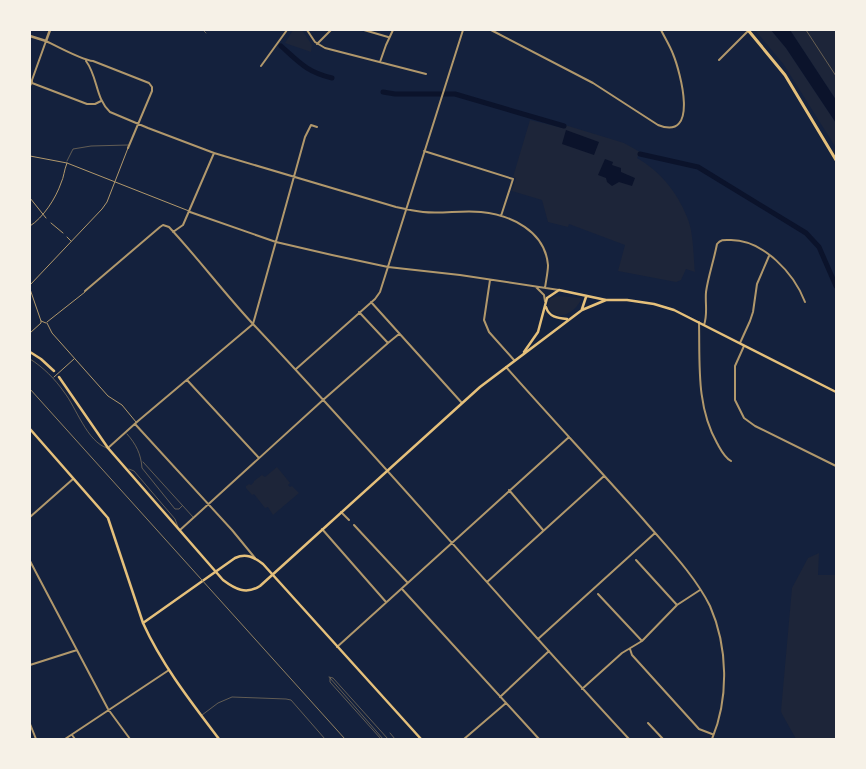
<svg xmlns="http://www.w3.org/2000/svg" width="866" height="769" font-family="Roboto,sans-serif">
	<rect width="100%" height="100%" fill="#14213d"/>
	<path fill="#1d2539" d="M293,30H302L312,45L311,52L285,43Z
		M755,30H771L786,48L836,123V148L784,65Z
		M790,30H836V100Z
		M530,120L563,128L565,125L624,143L640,152L637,158C660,171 677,192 687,217C694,233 693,255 695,272L686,269L681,280L676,282L618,271L625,245L569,224L568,227L548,222L542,200L512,191L516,178L513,177Z
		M559,296L580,298L581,300C561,335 531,299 559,296Z
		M277,467L290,483L288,485L290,487L292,486L299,493L273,515L268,507L265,508L254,494L252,495L246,488V486L249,484L251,485L254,482V481L262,475L265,477Z
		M819,553L818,575H836V739H796L782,714L781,711L792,588L808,558Z"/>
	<path fill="#0b132b" d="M771,30H790L836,100V123L786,48Z
		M566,130L599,142L594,155L562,144Z
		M605,159L613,162L612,165L621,168V172L635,178L632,186L619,182L612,186L607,182L606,178L598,175Z"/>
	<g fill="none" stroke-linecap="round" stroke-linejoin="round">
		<path stroke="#0b132b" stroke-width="5" d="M281,46C300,63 307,72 332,78
			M383,92L395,94H455L564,126
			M640,154L698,167L806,233L819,247L836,286"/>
		<path stroke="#b1986c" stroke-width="0.5" d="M203,30L206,33
			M806,30L836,76
			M67,161L73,149L91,146L128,145
			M30,359C43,367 55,379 64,392C76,407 87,442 107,448
			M127,434C136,444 141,454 142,468L175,509H179L182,506
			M143,462L193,517
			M129,469L134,471L175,519L178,527
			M329,677L333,678L388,739
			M330,678L383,739
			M330,678V682L381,739
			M202,715L218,703L232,697L286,699L291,700L325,739
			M390,733L395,739"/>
		<path stroke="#b1986c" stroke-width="1" d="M30,83H32L30,87
			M30,156L67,163L189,211
			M30,198L46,218
			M51,223L63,233
			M30,226C43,218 56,198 61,183C64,177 64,170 67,163
			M67,237L71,241
			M30,285L102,209L107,202L128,148
			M30,289L41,321L46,323
			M47,322L85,292
			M47,323L52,333L108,396L122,405L136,422
			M30,333L41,323V321
			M54,377L74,359"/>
		<path stroke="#b1986c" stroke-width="2" d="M307,30L315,42L325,48L426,74
			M364,30L388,37
			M491,30L593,83L658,125C700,142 680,71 673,54C670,46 665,38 661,30
			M317,44L331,30
			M719,60L749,30
			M86,61C98,77 95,98 110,112L148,128L214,153L396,207C405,209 414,211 423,212C442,214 462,210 481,212C511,215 545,231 548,265C548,272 546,280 545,288
			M380,62L386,45L393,30
			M261,66L287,30
			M101,101L95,104H87L32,83V80L46,41C56,46 84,61 93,61L149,83L152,87V91L128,148
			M424,151L513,179L501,216
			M190,212L276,242L332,255L388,267L460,275L559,290
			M173,232L183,225L214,153
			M490,280L484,320L489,332L514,360
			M536,287L544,295L545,301
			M85,291L160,227L163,225L169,227C198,258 224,293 253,324C381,460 502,602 629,739
			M371,302L462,403
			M359,312L388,343L399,334
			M699,322C700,363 696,406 717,443C721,450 724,457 731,461
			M704,325C708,314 705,304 706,292C708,277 714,260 717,244C721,239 725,240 731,240C763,240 794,273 805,302
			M740,343L750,321L753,312L757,284L769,256
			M744,346L735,366V400L744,418L755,426L836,466
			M506,367C551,418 598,468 643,519C666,546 694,574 710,606C728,647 729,698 712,739
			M296,369L375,299L380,292L463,30
			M187,380L259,458
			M135,424L232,530L255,558
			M108,448L138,421L253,324L305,137L311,125L317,127
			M509,490L543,530
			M341,512L349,520
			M30,517L73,479
			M354,525L407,582
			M322,529L386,602
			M180,530L323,400L388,343
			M636,560L677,605
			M30,561L108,709L130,739
			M487,582L604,476
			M402,589L539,739
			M598,594L642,641
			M538,639L655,533
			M337,647L569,437
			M630,649L632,655L699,729L712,734
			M30,665L77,650
			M582,689L622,653L642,641L677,605L700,590
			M500,697L549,651
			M648,723L663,739
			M30,724L36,739
			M72,735L75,739
			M65,739L169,670
			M464,739L506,703"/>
		<path stroke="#b1986c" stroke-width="2.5" d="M30,36L46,41L50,30"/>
		<path stroke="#e5c07b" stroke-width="2.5" d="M546,307C549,317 557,318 567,319
			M582,309L586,297
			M30,352L41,359L54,371
			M524,352L538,332L547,298L559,290L606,300H627L654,304L674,310L836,392
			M59,377L108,448L223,580C235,589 246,595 260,586L480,387L582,310L606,300
			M30,429L108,518L143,623C162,665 191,702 219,739
			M143,623L235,558C246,553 254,557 263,564L421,739"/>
		<path stroke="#e5c07b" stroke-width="3" d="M748,30L785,75L836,160"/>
		<path stroke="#918062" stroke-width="1" d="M30,389L345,739"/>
	</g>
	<rect width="866" height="769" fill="none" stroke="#f6f1e7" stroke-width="62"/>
</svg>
